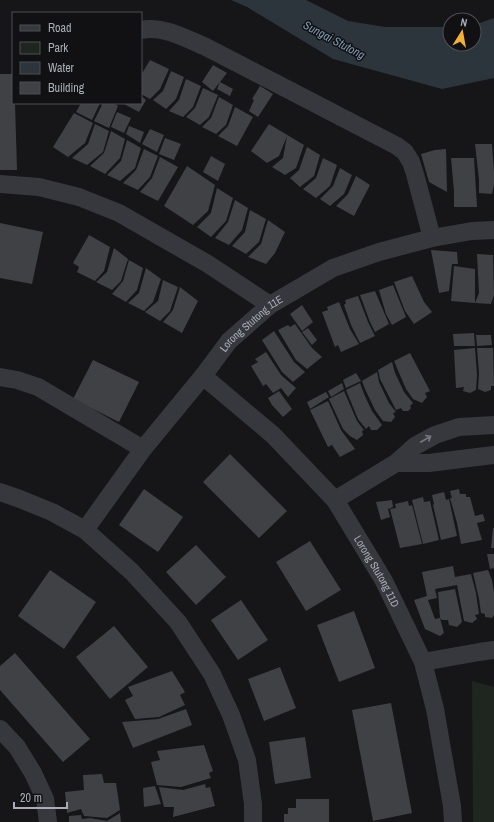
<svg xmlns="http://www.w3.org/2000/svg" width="494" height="822" font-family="'Archivo Narrow',sans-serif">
	<rect width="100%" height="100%" fill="#161618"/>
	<path fill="#1e261f" d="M472,681L494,687V822H473Z"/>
	<path fill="#2c353c" d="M231,0H306L348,21L385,27H450V44H474V25L494,18V78L442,89L333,59L247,7Z"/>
	<path fill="#404145" d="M150,60L169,69L160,89L150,99L141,94V75Z
		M213,65L227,73L213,91L202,82Z
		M171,71L184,77L176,99L166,109L153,100L163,91Z
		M0,74H13V103H15L17,170H0Z
		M186,79L201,86L193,107L183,117L169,111L179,100Z
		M220,82L233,89L230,96L217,89Z
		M260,86L273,94L258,117L249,111L254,100L252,99Z
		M203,88L218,95L209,117L200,125L186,117L195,108Z
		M141,96L146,100L139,112L122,103H141Z
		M219,97L233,105L226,125L216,134L202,127L211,118Z
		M81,103H100L92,120L76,112Z
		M103,103H113L118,106L109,128L94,121Z
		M235,107L253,117L237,146L218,136L228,126Z
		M117,112L131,118L124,133L111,127Z
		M74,113L93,123L85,143L68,157L53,147Z
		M95,124L109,131L103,152L87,165L72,158L88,144Z
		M269,124L304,145L296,168L285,175L272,167L283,158L287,136L279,156L267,163L251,151Z
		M129,126L144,132L140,143L126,134Z
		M150,129L164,135L157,152L142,144Z
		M111,131L125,139L120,158L105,174L90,166L104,153Z
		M165,138L181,144L174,160L159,154Z
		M127,140L141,148L135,168L120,181L107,175L121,161Z
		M475,144H492L494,172V185L492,194L479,193V180Z
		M307,147L320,155L314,176L300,187L290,178L299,170Z
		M144,149L158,156L150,177L138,190L123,183L136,170Z
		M446,149L447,192L429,182L421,154L435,150Z
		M211,156L225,164L218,181L203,172Z
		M160,157L178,167L158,201L140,192L152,178Z
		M323,158L337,165L330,186L316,198L303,189L316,178Z
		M451,158H474L477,207H454V191Z
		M187,166L215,185L208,211L193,225L164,206Z
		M340,168L352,175L344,194L330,206L320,199L333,186Z
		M356,176L370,185L354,216L336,206L348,194Z
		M217,188L233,198L226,221L211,237L197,227L211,213Z
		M235,200L248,208L242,230L229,245L215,238L228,222Z
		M250,210L266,219L259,242L246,254L232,246L245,232Z
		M268,220L285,232L275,253L266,264L248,257L261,244Z
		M0,223L43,232L32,284L0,278Z
		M89,235L110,247L104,271L95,281L77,272L79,267L73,263Z
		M114,248L128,259L121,281L112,290L96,282L107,272Z
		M431,250L457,252L458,264H452L449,291L439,293Z
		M477,254L493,255L494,295L491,304L475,303L451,301L454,266L475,269V303L479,293Z
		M129,260L143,268L137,290L126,302L112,294L123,281Z
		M146,268L161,279L153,302L144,311L128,303L139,293Z
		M412,276L424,302L432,312L414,324L405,311L394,282Z
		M163,280L178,287L170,311L160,321L145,312L158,301Z
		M393,285L406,317L392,325L386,314L379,290Z
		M180,287L198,301L182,333L163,322L173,310Z
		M375,291L389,324L375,332L370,322L360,295Z
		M358,296L368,322L375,336L360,343L351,325L344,305L346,303L345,300Z
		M339,302L350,329L359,344L341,352L338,345L335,347L322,312L328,310L327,307Z
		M302,305L313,322L302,331L290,314Z
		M295,324L312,348L322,357L307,369L296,360L278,330L288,325L290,327Z
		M308,328L317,340L312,345L302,332Z
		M274,331L294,362L305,372L293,382L282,372L262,340Z
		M474,333L475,346H454L453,334Z
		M476,335H491L492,345L477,346Z
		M475,348L477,375L476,390L470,393L463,391L464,387L456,388L454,350Z
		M477,348H493L494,386H491V390L485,392L478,389L479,373Z
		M266,352L281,375L296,388L288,397L281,388L273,393L266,384L263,386L251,366L258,362L255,359Z
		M410,353L430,391L425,393L427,397L422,403L413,399L406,389L394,361Z
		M93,360L139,382L119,422L73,399Z
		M392,362L395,373L404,392L413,403L410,406L411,408L408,411H403L401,408L396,410L380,379L378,370Z
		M377,372L379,382L389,403L396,412L393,413L395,417L391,422L383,421L375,410L365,389L362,381Z
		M356,373L361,381L346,388L343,380Z
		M342,383L344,389L331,397L328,391Z
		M360,383L364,394L372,411L382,425L377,430H371L369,426L366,429L358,419L346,390Z
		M279,391L292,409L283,417L272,405L268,398Z
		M344,391L357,421L364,430L362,431L363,435L357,440L350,436L343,429L329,399Z
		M326,392L329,397L310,409L307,402Z
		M328,401L341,430L355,449L340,457L332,445L328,447L310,410Z
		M230,454L287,511L259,538L203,482Z
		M144,489L183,517L158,552L119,525Z
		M459,489L460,494H466V497H470L475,516L483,514L485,521L477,523L482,540L461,544L457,523L450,498H452L450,491Z
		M444,492L446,500L449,499L457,536L441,540L433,505L434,504L432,495Z
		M423,497L424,502L430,501L439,540L423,544L412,500Z
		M392,500L393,507L388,509L390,517L381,520L376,502Z
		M408,501L409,506L412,505L422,544L400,548L390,509L396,508L395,504Z
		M493,528H494V548H491Z
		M310,541L341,590L306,611L276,562Z
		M196,545L226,577L196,605L166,572Z
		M487,554H494V568L490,569Z
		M453,566L455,577L471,574L476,593L479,614L475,615L477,619L472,623L464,621L457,585L435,589L437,598L428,600L435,619L440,618L438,592L455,589L462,622L457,627L449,625L448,620H442L440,618L444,633L440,636L425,629L414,600L427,596L422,572Z
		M50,570L96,602L64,649L18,616Z
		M488,570L492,580L494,592V615L492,618L485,617V614L481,613L479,599L473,573Z
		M241,600L268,640L238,660L211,620Z
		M354,611L375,668L339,682L317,625Z
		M114,626L148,667L110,699L76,657Z
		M15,653L90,739L63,762L0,690V666Z
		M280,667L296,708L264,721L248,679Z
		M172,671L185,692L180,695L185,705L159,717L135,719L125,700L133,696L128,687Z
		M391,703L412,813L373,821L352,710Z
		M186,709L192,725L133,748L122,722L158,719Z
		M305,737L311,778L275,784L269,742Z
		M204,745L213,771L209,773L211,778L181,787L157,785L151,762L160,760L157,751Z
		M102,774L104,783H116L120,810L107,818L84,816L81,809L67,813L65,792L84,790L83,775Z
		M205,784L206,788L210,787L215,806L173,817L174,807H164L159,787L183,790Z
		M155,786L161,804L144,807L143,788Z
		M296,799H329V822H284V814H288V808H296Z
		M120,813L121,822H69V816L81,815L82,819L90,818L107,821Z"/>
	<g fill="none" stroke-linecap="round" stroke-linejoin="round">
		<g stroke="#37383d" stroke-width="18">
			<path d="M141,30C162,25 185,38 204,46L397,146L405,152L411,162L415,174L432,238"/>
			<path d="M0,184L39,187L79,197L119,213L208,264L270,305"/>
			<path id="s1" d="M203,376L273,435L335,500L384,581L423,662L435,709L452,806L453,822"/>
			<path d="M0,377L17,380L38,387L143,449"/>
			<path d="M396,463H429L461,459L494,455"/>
			<path d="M0,492L20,499L52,512L85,530L132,572L178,622L212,674L231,715L247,760L253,804V822"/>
			<path d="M335,500L396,463L415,446L435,435L459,427L494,425"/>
			<path id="s2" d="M85,530L143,449L203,376L229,341L270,305L333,268L379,252L432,238L472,231L494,230"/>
			<path d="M423,662L479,652L494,650"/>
			<path d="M0,729L17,747L33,773L45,799L48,822"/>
		</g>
	</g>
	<defs><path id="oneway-shaft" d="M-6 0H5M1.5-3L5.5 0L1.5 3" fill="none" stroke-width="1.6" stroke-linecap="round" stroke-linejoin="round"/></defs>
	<use stroke="#757881" href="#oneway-shaft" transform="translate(426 439) rotate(-30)"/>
	<g text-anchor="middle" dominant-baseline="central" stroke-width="3" stroke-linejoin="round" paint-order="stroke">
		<g font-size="11" fill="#a8adb8" stroke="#111113">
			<text stroke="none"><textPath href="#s2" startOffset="266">Lorong Stutong 11E</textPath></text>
			<text stroke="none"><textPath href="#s1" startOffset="264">Lorong Stutong 11D</textPath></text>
		</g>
		<g font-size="12" font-style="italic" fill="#7f9bb3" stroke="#111113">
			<text transform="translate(334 40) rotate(28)">Sungai Stutong</text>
		</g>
	</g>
	<rect x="12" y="12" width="130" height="92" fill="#111113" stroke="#4d4f55"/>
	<rect x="20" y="25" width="20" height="6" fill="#37383d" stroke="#4d4f55"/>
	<text x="48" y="32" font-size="12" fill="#a8adb8">Road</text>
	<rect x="20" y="42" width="20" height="12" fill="#1e261f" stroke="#4d4f55"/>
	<text x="48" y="52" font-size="12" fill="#a8adb8">Park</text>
	<rect x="20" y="62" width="20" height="12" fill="#2c353c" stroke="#4d4f55"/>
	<text x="48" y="72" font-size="12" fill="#a8adb8">Water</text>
	<rect x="20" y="82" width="20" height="12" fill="#404145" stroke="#4d4f55"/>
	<text x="48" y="92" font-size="12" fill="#a8adb8">Building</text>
	<g transform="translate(462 32) rotate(11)"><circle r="19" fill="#111113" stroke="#4d4f55"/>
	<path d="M0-3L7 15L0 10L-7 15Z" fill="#f2b134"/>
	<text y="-6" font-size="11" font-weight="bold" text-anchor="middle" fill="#a8adb8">N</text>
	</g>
	<path d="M14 802v6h53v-6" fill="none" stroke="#a8adb8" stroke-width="2"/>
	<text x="20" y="802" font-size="12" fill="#a8adb8" stroke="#111113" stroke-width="3" paint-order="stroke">20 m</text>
</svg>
